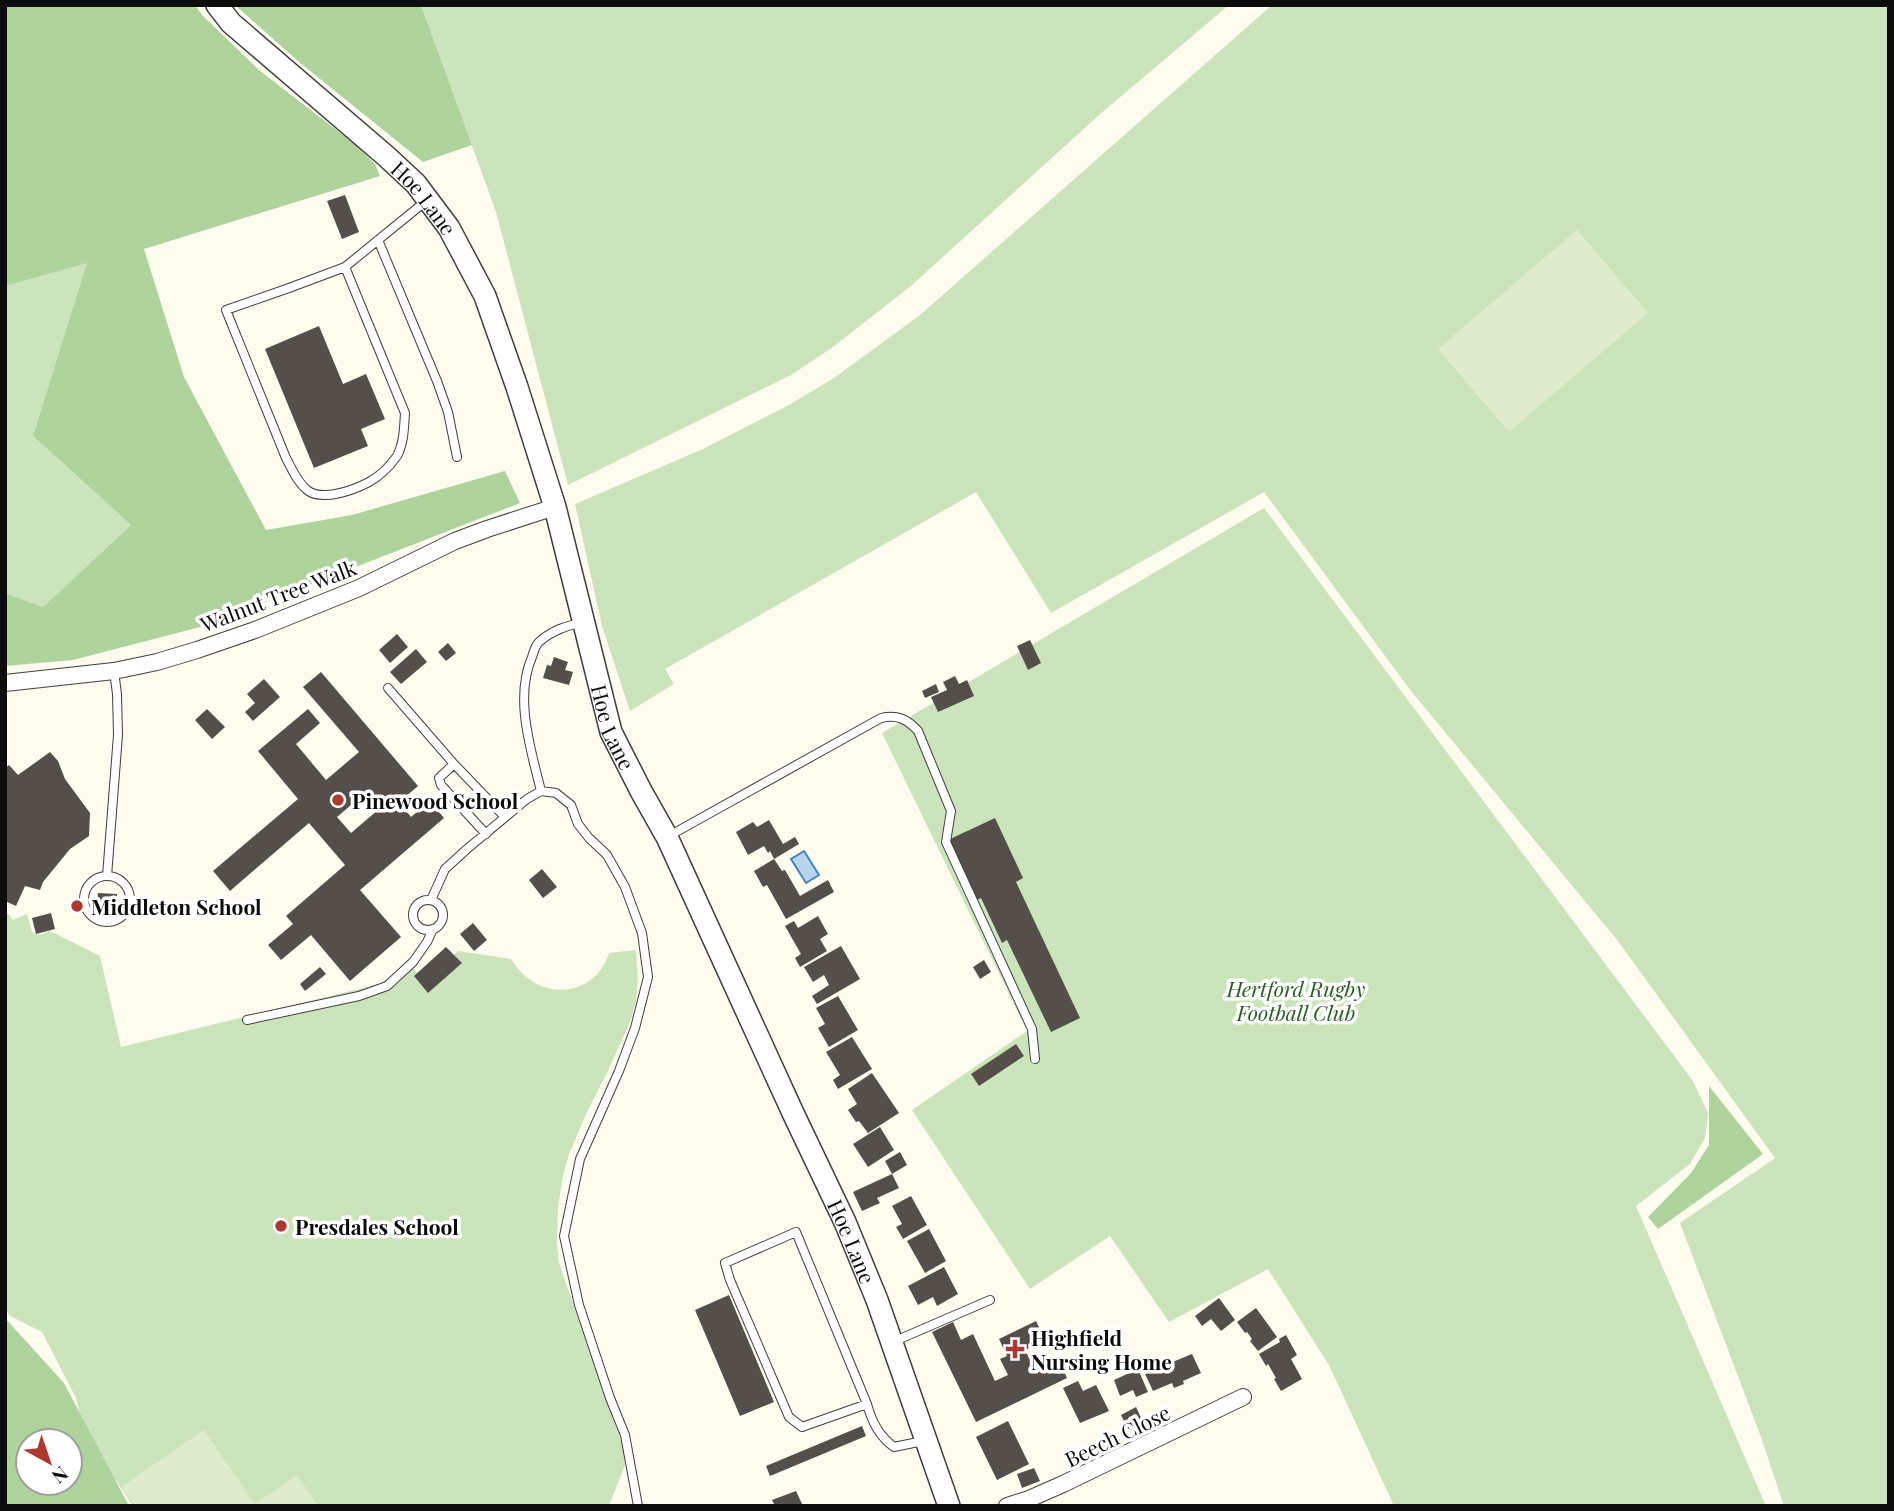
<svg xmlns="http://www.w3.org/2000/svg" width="1894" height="1511" font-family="'Playfair Display',serif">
	<rect width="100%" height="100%" fill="#fdfcee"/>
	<path fill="#cce4bb" d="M421,5H1229L1099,115L912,285L833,347L791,375L568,485L496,212Z
		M1272,5H1889V1506H1784L1761,1437L1680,1223L1775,1158L1618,941L1411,691L1264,492L1051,613L976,492L665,669L674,684L630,711L602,626L575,504L703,449L789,405L834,378L920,315Z
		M88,262L33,436L131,525L43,607L5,593V286Z
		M1264,508L1693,1081L1708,1113L1705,1138L1690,1164L1636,1206L1766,1506H1394L1329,1365L1268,1269L1169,1322L1110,1236L1030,1289L912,1110L1027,1031L882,733Z
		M5,910L13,920L27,914L32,932L39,935L50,931L100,956L121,1047L375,985L380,984L409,963L424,981L458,951L511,959C514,963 517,968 521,972C549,1002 597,993 609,953L636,950L638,977L636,1002L630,1022L606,1075L587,1112L569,1154L563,1176L558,1207L557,1244L559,1263L624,1450L625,1465L609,1506H133L85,1435L76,1398L42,1332L10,1316L5,1309Z"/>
	<path fill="#afd39c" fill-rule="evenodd" d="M5,5H195L202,15L259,70L356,145L375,164L380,176L144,249L184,377L266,530L352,515L505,471L520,503L204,626L73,660L5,666V593L43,607L131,525L33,436L87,263L5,286Z
		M235,5H421L472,145L423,162L299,62Z
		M1709,1086L1763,1154L1658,1229L1648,1217L1691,1173L1709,1145Z
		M5,1318L64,1383L129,1506H5ZM28,1441H70V1483H28Z"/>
	<path fill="#deeccc" d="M1577,230L1648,313L1509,432L1438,349Z
		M204,1430L255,1504L297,1475L318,1506H135L121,1487Z"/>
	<path fill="#b7d5ef" stroke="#4683bf" stroke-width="2" d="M804,851L819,875L806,883L791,859Z"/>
	<path fill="#544f4a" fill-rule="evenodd" d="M345,195L359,232L342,239L327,201Z
		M319,326L343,384L366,374L385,419L361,429L368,446L314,468L265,349Z
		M397,634L408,647L390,663L379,650Z
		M1030,640L1041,663L1028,670L1017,646Z
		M448,643L456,653L446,661L438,652Z
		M416,649L427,662L401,684L390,672Z
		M554,657L568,662L565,670L573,672L569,685L543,678L547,665L551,666Z
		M321,672L418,786L399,802L411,817L430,801L444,818L360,890L401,937L350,981L311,935L281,960L268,945L293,924L286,916L345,865L309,823L230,891L213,871L298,799L258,751L308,709L320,723L296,744L326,780L359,752L303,687ZM365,793L379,809L351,833L337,817Z
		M955,676L959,684L967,680L974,696L938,712L931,697L947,690L943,682Z
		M264,679L280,697L253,721L245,712L255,703L247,694Z
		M936,684L939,692L925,698L922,691Z
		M207,709L225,727L212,739L195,720Z
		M50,752L58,761L65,779L90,813L89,836L70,849L43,882L40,890L25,886L16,906L5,901V768L9,765L18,775Z
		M995,818L1023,878L1016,882L1080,1018L1051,1032L1007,940L1002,943L981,898L977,900L948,840Z
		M769,820L783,844L795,837L799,844L774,859L782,871L785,870L800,896L828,880L834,892L786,919L767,885L763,887L754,871L774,859L770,851L768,853L764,846L748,855L736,832L753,822L757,827Z
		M542,869L557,887L543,898L529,880Z
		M98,893L117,894V903L97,902Z
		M51,913L55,929L36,934L32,918Z
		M818,916L828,934L820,939L827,951L800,967L795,958L801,954L785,926L794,921L798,928Z
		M473,923L487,940L474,951L460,934Z
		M841,946L860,979L817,1004L812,996L829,985L824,975L813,982L804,967Z
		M446,947L462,963L428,993L414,976Z
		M984,960L991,972L980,979L973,967Z
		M320,967L326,974L305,991L300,984Z
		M838,996L858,1030L829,1047L818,1028L825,1024L816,1008Z
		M852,1037L872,1069L838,1089L833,1080L840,1075L826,1052Z
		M1016,1044L1024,1056L979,1086L971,1074Z
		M872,1073L899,1113L868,1133L859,1121L856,1122L848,1110L857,1104L848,1089Z
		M880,1127L894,1150L868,1167L853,1144Z
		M900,1152L907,1165L892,1174L885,1161Z
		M892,1174L899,1188L877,1198L880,1203L862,1211L853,1192Z
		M911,1196L927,1225L903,1239L896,1227L902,1224L892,1206Z
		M929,1229L946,1261L925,1273L907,1241Z
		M944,1267L958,1294L937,1306L933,1297L918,1305L908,1286Z
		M729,1295L774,1402L740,1416L695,1310Z
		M1219,1298L1235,1320L1221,1331L1211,1319L1202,1326L1195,1316Z
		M1256,1308L1277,1337L1258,1351L1250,1341L1252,1339L1247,1332L1245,1333L1237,1322Z
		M1036,1321L1045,1340L1025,1350L1034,1367L1057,1356L1067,1378L976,1422L932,1332L953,1322L961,1340L973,1334L995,1381L1008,1375L1000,1359L1007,1356L999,1339Z
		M1286,1335L1297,1355L1291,1359L1302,1379L1281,1391L1274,1379L1276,1378L1268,1364L1266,1366L1259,1354L1280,1342L1279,1339Z
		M1192,1354L1201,1373L1183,1381L1184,1384L1174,1388L1172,1383L1153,1391L1145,1374L1153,1370L1150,1363L1160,1358L1163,1366Z
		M1138,1369L1148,1392L1136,1397L1133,1390L1120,1396L1114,1380Z
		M1078,1381L1083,1391L1096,1385L1109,1411L1080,1423L1063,1388Z
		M1136,1407L1143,1422L1128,1429L1121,1415Z
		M1008,1421L1029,1464L997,1480L976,1437Z
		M862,1426L866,1436L770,1476L766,1466Z
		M1034,1468L1040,1481L1022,1488L1017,1474Z
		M796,1491L803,1506H775L772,1500Z"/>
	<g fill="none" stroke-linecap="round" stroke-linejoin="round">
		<defs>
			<path id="service" d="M378,240L437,381L448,412L457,457
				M345,267L289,288L226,310L286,458C292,469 297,482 307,490C322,502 354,490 369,482C380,476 390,466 397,456C404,443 404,428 405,413L345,267L426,201
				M388,688L454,764L505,817
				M454,764L439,778L441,785L486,834
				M541,791C531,750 514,698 532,657C534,651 535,646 539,642C552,630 567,626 583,622
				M667,837L881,718C897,714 907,719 918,731L951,811L946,842L1032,1029L1035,1059
				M107,876L118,735L117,694L114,671
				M84 899a23 23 0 1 1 46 0a23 23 0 1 1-46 0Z
				M413 915a15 15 0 1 1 30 0a15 15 0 1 1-30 0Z
				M431,900L445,869L467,849L527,799L541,791L556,793L571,805L578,824L589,838L607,855L625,887L642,933L648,977L635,1028L619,1071L580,1159L564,1236L579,1305L610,1398L625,1435L638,1506
				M247,1020L359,996L387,986L413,962L427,942L433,929
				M895,1341L990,1300
				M867,1404L802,1427L789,1417L730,1280L725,1263L796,1232L867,1404C872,1422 879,1436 894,1447L923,1441"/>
			<path id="minor" d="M5,683L114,671L157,662L197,650L255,630L359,588L455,541L487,529L555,507
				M1007,1506L1029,1499L1063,1484L1243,1397"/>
			<g id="tertiary">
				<path id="s1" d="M217,5L231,23L386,156L416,184L449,228L485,296L517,387L555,507L611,732L641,791L667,837L793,1113L845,1222L877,1300L949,1506"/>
			</g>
		</defs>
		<use href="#service" stroke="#3f3f3f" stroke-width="10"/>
		<use href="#minor" stroke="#3f3f3f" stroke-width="18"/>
		<use href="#tertiary" stroke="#3f3f3f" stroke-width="24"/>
		<use href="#service" stroke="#fff" stroke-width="8"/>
		<use href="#minor" stroke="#fff" stroke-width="16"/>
		<use href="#tertiary" stroke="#fff" stroke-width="21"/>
	</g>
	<g fill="#ae3933" stroke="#fff" stroke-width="2.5">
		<circle cx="338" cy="800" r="7"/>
		<circle cx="77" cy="906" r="7"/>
		<circle cx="281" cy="1226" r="7"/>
		<path d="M1011.5 1338.5h7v7h7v7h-7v7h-7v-7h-7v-7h7z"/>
	</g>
	<g text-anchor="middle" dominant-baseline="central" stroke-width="7" stroke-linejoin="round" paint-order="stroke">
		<g font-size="21" fill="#0c0c0c" stroke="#fff">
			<text stroke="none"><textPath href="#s1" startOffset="284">Hoe Lane</textPath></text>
			<text transform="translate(278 595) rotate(-21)">Walnut Tree Walk</text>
			<text stroke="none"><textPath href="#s1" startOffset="850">Hoe Lane</textPath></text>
			<text stroke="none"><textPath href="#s1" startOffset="1418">Hoe Lane</textPath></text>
			<text transform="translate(1117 1435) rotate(-26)">Beech Close</text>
		</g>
		<g font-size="21" font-weight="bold" fill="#0c0c0c" stroke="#fff" text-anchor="start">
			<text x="352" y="800">Pinewood School</text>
			<text x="91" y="906">Middleton School</text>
			<text x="295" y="1226">Presdales School</text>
			<text x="1031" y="1337">Highfield<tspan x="1031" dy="24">Nursing Home</tspan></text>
		</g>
		<g font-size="21" font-style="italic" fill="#2a5d24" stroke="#fff">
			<text x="1296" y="988">Hertford Rugby<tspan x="1296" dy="24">Football Club</tspan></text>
		</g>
	</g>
	<rect width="1894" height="1511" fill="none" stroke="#0c0c0c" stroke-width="14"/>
	<g transform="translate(49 1462) rotate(140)"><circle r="33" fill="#ffffff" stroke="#9e9e9e" stroke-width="2"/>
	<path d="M0-5L12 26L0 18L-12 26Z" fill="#ae3933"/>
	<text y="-10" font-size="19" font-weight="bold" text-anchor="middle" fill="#0c0c0c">N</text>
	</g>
</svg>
